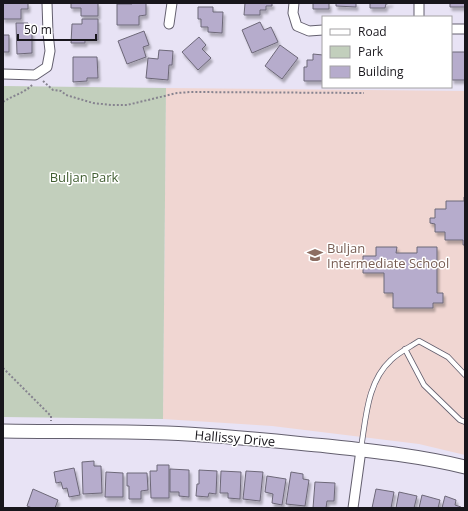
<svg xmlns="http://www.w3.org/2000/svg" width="468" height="511" font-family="'Open Sans',sans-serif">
	<defs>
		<filter id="shadow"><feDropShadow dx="2" dy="3.5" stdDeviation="1" flood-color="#0004"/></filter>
	</defs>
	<rect width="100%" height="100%" fill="#e8e3f5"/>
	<path fill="#f0d6d2" d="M166,88L465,91V455L419,444L272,426L163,419Z"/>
	<path fill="#c2cfbc" d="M3,86L166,88L163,419L3,417Z"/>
	<path fill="#b6accc" stroke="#6d6878" filter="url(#shadow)" d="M3,3H28V9H21V19H3Z
		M71,3H98V16H81V8H71Z
		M132,3H146V15L139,16V25H117V4H132Z
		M245,3H272V6H266V10H260V15H244Z
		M313,3H329V9H313Z
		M336,3H356V7L336,6Z
		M370,3H391L386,4L385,8H370Z
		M450,3H465V7H450Z
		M198,7H213V12H223L222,33L208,32V27H201V19H198Z
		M82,19H98V40H85V43H71L72,24H82Z
		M260,22L264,30L271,27L278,42L252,53L242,30Z
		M16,23H28V31H32V53L17,54Z
		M144,31L149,45L143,47L146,57L127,64L118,41Z
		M3,35H9V52H3Z
		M199,37L206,45L202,49L211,58L198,70L182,52Z
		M280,45L298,58L282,79L265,66Z
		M159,50L173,51L172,65H169L168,80L146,78L148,58L158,59Z
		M452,52H465V80H452Z
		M313,54L323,55V81H304V67H307V60H313Z
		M73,57H97L98,78H87V81L73,82Z
		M464,197H465V245H463V240H445V232H435V224L430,223V218H435V209H446V201H464Z
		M376,247H397L396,253H417V247H437V293H443V303H433V308H393V293H384V273H363V256H376Z
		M94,461V466H101L102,493L83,494L82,462Z
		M157,465H169V498H151L150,471H157Z
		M74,468L80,495L69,497L67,488L63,489L61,482L56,483L54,472Z
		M170,469L189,470V497L179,496V492H170Z
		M199,470L217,471L216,494L209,493L208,497L196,496L197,484H199Z
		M221,471L241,472L240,499L228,498V493H220Z
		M246,471L263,472L260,501L243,499Z
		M106,472L123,473V497H105Z
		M291,472L303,474V479L309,480L305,506L286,504Z
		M127,473H147L148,490L141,491V499H129V486H127Z
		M267,476L286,479L282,505L272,503L273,494L265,492Z
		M315,482L335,483L334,501H327L326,508H313Z
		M33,489L58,500L55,508H32L27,506Z
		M376,489L394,492L391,508H372Z
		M399,492L417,496L414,508H396Z
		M422,495L440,500L438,508H419Z
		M445,496L456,500L455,505L461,507V508H442Z"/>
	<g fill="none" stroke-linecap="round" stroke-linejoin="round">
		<defs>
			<path id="lane" d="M405,349L424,385L460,420L465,422
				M361,448C366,418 367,382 391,360C399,352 410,347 419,341L448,357L465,375"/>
			<path id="street" d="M294,3L293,13L297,26L309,31L323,30
				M419,17V3
				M169,24L172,3
				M451,29H465
				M3,74L35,75L47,67L50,51L48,33L47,3
				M353,508L361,450"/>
			<path id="secondary" d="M3,431C58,432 112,431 167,433C220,435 274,441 327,446C373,451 420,456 465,467"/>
		</defs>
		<use href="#lane" stroke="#635f6e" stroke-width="6"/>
		<use href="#street" stroke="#635f6e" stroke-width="11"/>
		<use href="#secondary" stroke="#635f6e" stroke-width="15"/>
		<path stroke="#86838f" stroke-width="2" stroke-dasharray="2 2" stroke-linecap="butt" d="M43,81L53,90L61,91L66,95L93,103L111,105H127L177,93L191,92L364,93
			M3,102C13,95 23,94 32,85
			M3,368L51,416V421"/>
		<use href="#lane" stroke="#fff" stroke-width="4.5"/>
		<use href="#street" stroke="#fff" stroke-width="9"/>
		<use href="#secondary" stroke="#fff" stroke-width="13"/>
	</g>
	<defs>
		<symbol id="school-bare" viewBox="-9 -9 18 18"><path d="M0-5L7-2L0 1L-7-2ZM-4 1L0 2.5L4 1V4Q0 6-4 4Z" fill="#8d6e63" stroke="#fff" stroke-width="2.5" paint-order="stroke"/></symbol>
	</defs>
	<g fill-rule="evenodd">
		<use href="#school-bare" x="304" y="244" width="22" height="22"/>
	</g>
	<g text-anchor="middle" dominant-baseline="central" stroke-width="3" stroke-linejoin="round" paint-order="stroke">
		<g font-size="13" fill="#425f33" stroke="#fff">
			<text x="84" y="177">Buljan Park</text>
		</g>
		<g font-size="13" fill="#785e54" stroke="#fff" text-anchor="start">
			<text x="327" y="248">Buljan<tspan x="327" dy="15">Intermediate School</tspan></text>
		</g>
		<g font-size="13" fill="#18161c" stroke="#fff">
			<text transform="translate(235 438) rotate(5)">Hallissy Drive</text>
		</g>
	</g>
	<rect width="468" height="511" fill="none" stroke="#18161c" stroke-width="8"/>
	<rect x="322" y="16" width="130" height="72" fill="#ffffff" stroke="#a3a2a4"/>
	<rect x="330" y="29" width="20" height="6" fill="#ffffff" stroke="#a3a2a4"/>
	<text x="358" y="36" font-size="12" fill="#18161c">Road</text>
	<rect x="330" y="46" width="20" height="12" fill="#c2cfbc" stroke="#a3a2a4"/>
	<text x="358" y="56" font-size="12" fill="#18161c">Park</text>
	<rect x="330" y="66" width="20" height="12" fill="#b6accc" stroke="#a3a2a4"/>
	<text x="358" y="76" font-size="12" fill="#18161c">Building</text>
	<path d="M18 34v6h78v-6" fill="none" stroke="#18161c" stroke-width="2"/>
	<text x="24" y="34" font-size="12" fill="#18161c" stroke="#ffffff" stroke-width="3" paint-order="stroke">50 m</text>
</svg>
